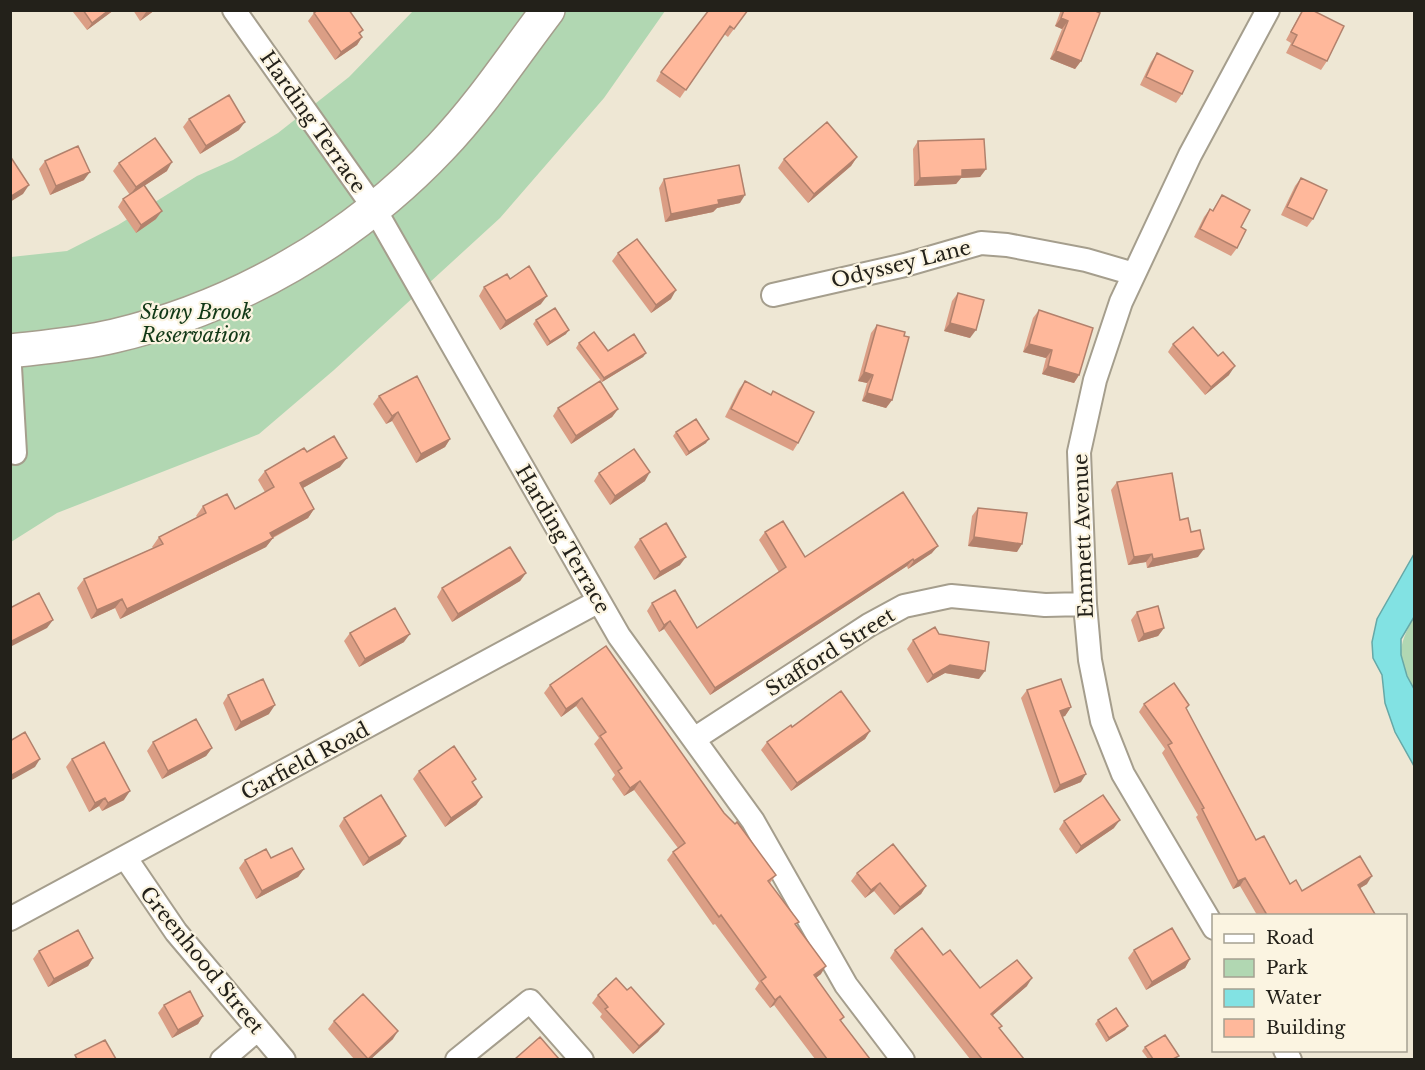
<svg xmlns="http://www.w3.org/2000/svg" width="1425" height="1070" font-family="'Libre Baskerville',serif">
	<rect width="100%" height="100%" fill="#eee7d4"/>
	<path fill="#b1d7b2" d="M413,11H665L604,98L500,218L334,370L259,434L57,513L11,542V257L67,251L118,225L197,176L233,160L278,133L349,77Z
		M1414,617V689C1394,662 1399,643 1414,617Z"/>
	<path fill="#82e2e3" stroke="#66a8a7" stroke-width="1.5" d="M1414,554V617L1401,639V655L1407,676L1414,689V766L1395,732L1385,703L1382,675L1373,658L1372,642L1377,619Z"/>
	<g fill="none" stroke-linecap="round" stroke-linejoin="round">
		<defs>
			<path id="street" d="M234,10L374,208L619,636L753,821L846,985L903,1060
				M773,295L905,265L981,243L1007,245L1086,260L1134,274
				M10,367L15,453
				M694,739L869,625L904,606L951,596L1045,605L1085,604
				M125,857L176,932L284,1060
				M10,919L599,601
				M1214,928L1123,774L1102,721L1090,660L1085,604L1079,452L1095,380L1121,302L1190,155L1268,10
				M1285,1050L1290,1060
				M222,1060L258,1029
				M457,1060L530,1001L582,1060"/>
			<path id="secondary" d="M10,351C45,347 80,344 114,336C238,307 354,239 441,147C481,105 513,56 548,10"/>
		</defs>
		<use href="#street" stroke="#a59e8d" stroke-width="26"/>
		<use href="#secondary" stroke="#a59e8d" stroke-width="36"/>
		<use href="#street" stroke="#fff" stroke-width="22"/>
		<use href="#secondary" stroke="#fff" stroke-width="33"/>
	</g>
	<path fill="#db9e85" d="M74,10H114L87,30L73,12Z
		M133,10H155L140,21Z
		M748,10L728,37L724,34L680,98L656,81L661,72Z
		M1061,10H1093L1081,61L1075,69L1050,59L1062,29L1055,26Z
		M1302,10H1312L1327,61L1321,70L1286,53L1291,43L1286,40Z
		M314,13L363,30L360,34L362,37L357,45L335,60L308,21Z
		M1157,53L1182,94L1176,103L1140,85L1151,62Z
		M189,119L239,130L200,154L183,127Z
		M918,141L986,169L980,177L961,178L956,184L914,186L913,149Z
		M857,157L851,166L808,203L778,168L784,159Z
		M45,161L84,180L50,195L39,169Z
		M119,163L167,171L144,186L156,219L136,233L118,207L123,199L130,195L113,171Z
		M1301,178L1313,219L1307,227L1281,215L1295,186Z
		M664,179L740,203L717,208L713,212L665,222L659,188Z
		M1222,195L1241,227L1237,248L1231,256L1194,237L1204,217L1210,209L1212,211Z
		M618,253L671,299L651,313L612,261Z
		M510,279L541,304L500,330L479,296L484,287Z
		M958,293L970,338L944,331L952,301Z
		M1039,310L1079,375L1074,383L1042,374L1046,358L1023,352L1033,318Z
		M536,320L566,334L547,346L533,324Z
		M877,325L904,336L892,400L886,408L862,401L867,383L858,381L871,333Z
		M579,343L608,351L646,353L643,357L602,382L576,348Z
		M1173,344L1229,375L1205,395L1168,352Z
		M745,381L798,443L793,451L725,417L739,389Z
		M379,396L450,439L445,447L416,463L392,421L386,424L373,404Z
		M558,408L618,409L612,417L571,444L553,416Z
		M676,432L706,443L686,456L673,436Z
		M307,452L340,467L303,488L314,509L308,518L273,538L266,547L120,619L115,608L91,619L77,588L84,579L153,548L152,547L159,537L197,517L196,516L203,506L235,509L265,492L258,480L265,471Z
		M599,473L645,481L610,505L594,481Z
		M1117,482L1180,520L1191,532L1198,557L1147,568L1146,562L1128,565L1111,490Z
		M978,508L1017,552L968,546L972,516Z
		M765,532L805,557L932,553L908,569L907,566L710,695L664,629L659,632L647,611L652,603L697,628L779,572L759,540Z
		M640,539L680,565L654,580L634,547Z
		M526,573L520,581L452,622L437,597L442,588Z
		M1137,612L1164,628L1158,636L1138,642L1131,620Z
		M350,633L404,642L359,667L344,641Z
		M913,640L979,679L945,673L927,683L907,649Z
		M606,646L724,813L776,875L770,883L796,925L821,974L816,978L844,1017L841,1021L870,1059H815L774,1005L770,1008L755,989L759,983L715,924L713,925L667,860L673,852L678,848L634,790L624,796L612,779L615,775L594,744L599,738L576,706L561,717L544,693L550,685Z
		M1027,690L1071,707L1065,716L1062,717L1081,782L1054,793L1021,698Z
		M228,695L269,714L235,731L223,703Z
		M1144,704L1186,709L1256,840L1290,884L1302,891L1367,884L1360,888L1374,915H1257L1240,886L1233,889L1196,817L1198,815L1162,753L1165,749L1139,712Z
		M792,727L870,731L865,739L791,791L761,750L767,742Z
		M153,742L212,748L206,756L162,779L147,751Z
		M72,759L124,800L102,811L99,806L89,812L66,767Z
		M419,771L473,784L482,797L476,805L445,827L413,779Z
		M344,818L400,844L363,866L339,826Z
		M1064,821L1114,828L1076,854L1059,829Z
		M271,858L304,869L298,877L256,899L239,868L245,860Z
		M857,873L926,886L921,894L894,915L874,891L865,898L851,881Z
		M895,950L980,988L1027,986L993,1015L1000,1029L1024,1059H970L890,958Z
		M1134,950L1190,959L1185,968L1146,990L1128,958Z
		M39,951L93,958L88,966L48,987L33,959Z
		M627,990L664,1024L658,1032L633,1054L600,1017L602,1014L592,1003L598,995Z
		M164,1005L203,1016L198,1024L172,1038L158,1013Z
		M1098,1020L1128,1026L1125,1030L1106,1042L1095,1024Z
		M334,1021L393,1039L371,1059H354L328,1029Z
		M1145,1047L1176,1059H1148L1142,1051Z"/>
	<path fill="#b2816c" d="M109,10H114L87,30L92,23Z
		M149,10H155L140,21L146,12Z
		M1061,18L1068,21L1062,29L1055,26Z
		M362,37L357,45L335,60L341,52Z
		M1056,51L1081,61L1075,69L1050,59Z
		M245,122L239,130L200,154L206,146Z
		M857,157L851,166L808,203L814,194Z
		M172,162L167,171L130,195L136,187Z
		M986,169L980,177L961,178L956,184L914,186L920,178L962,170Z
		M90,172L84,180L50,195L56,186Z
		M29,185L23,194L10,202V197Z
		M745,195L740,203L717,208L713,212L665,222L671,214L718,200Z
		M162,211L156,219L136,233L141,225Z
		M676,290L671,299L651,313L656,305Z
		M547,296L541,304L500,330L506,321Z
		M950,323L976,330L970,338L944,331Z
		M569,330L566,334L547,346L550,342Z
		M1029,344L1052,350L1046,358L1023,352Z
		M646,353L643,357L602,382L604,378Z
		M1048,366L1079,375L1074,383L1042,374Z
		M1235,366L1229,375L1205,395L1211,387Z
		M864,372L873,375L867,383L858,381Z
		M867,393L892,400L886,408L862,401Z
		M618,409L612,417L571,444L576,436Z
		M398,412L392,421L386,424L392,416Z
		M450,439L445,447L416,463L421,454Z
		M709,439L706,443L686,456L689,452Z
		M347,458L340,467L294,493L300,483Z
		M650,472L645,481L610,505L615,496Z
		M314,509L308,518L264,542L270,533Z
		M974,537L1022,544L1017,552L968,546Z
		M273,538L266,547L120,619L127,609Z
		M938,546L932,553L908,569L914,561Z
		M1204,549L1198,557L1147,568L1153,559Z
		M1152,554L1146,562L1128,565L1134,557Z
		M686,557L680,565L654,580L660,572Z
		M913,559L907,566L710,695L715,688Z
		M526,573L520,581L452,622L458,614Z
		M122,599L115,608L91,619L97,610Z
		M53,620L47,628L10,647V642Z
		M670,621L664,629L659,632L664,625Z
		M1164,628L1158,636L1138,642L1144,634Z
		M410,634L404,642L359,667L365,659Z
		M950,665L985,671L979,679L945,673L927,683L933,675Z
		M582,698L576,706L561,717L566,709Z
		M275,705L269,714L235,731L241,722Z
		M1071,707L1065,716L1054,719L1060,711Z
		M870,731L865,739L791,791L797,783Z
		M212,748L206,756L162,779L168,771Z
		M40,759L35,767L10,781V776Z
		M1086,774L1081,782L1054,793L1060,785Z
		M640,781L634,790L624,796L630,788Z
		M130,791L124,800L102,811L108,803Z
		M482,797L476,805L445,827L451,818Z
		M105,798L99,806L89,812L95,803Z
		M1120,820L1114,828L1076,854L1081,846Z
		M406,836L400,844L363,866L369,858Z
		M304,869L298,877L256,899L262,891Z
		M1372,876L1367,884L1352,893L1358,885Z
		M1245,878L1240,886L1233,889L1238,881Z
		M880,883L874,891L865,898L871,890Z
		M926,886L921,894L894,915L900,907Z
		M93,958L88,966L48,987L54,979Z
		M1190,959L1185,968L1146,990L1152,982Z
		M826,966L821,974L809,983L814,975Z
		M1032,978L1027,986L986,1021L991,1014Z
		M780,996L774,1005L770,1008L775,1000Z
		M203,1016L198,1024L172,1038L178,1030Z
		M664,1024L658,1032L633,1054L639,1046Z
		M1128,1026L1125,1030L1106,1042L1109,1038Z
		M398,1031L393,1039L371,1059H368Z"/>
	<path fill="#ffb89b" stroke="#b2816c" stroke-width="1.5" d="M83,10H109L92,23Z
		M318,10H349L363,30L359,33L362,37L341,52L314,13Z
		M709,10H748L734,29L730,26L686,90L661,72Z
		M1064,10H1093L1100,13L1081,61L1056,51L1068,21L1061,18Z
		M1303,10H1312L1344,26L1327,61L1292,45L1297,35L1291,32Z
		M1157,53L1193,71L1182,94L1146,77Z
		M229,95L245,122L206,146L189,119Z
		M827,122L857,157L814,194L784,159Z
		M155,138L172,162L136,187L119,163Z
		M984,139L986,169L962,170V176L920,178L918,141Z
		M78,146L90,172L56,186L45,161Z
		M10,156L29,185L10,197Z
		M739,165L745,195L718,200L719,204L671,214L664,179Z
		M1301,178L1327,190L1313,219L1287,207Z
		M144,185L162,211L141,225L123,199Z
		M1222,195L1250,210L1241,227L1246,230L1237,248L1200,229L1210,209L1213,211Z
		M637,239L676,290L656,305L618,253Z
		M529,266L547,296L506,321L484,287L507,274L510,279Z
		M958,293L984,300L976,330L950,323Z
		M555,308L569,330L550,342L536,320Z
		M1039,310L1093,328L1079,375L1048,366L1052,350L1029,344Z
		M877,325L905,332L904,336L909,337L892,400L867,393L873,375L864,372Z
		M1193,327L1218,356L1223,352L1235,366L1211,387L1173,344Z
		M594,332L608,351L634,334L646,353L604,378L579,343Z
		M417,376L450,439L421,454L398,412L392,416L379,396Z
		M600,381L618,409L576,436L558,408Z
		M745,381L771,395L773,391L814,412L798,443L731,409Z
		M696,419L709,439L689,452L676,432Z
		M334,436L347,458L300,483L314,509L270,533L273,538L127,609L122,599L97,610L84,579L163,544L159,537L206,513L203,506L227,494L235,509L274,487L265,471L304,448L307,452Z
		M634,449L650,472L615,496L599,473Z
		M1172,473L1180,520L1188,518L1191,532L1200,530L1204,549L1153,559L1152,554L1134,557L1117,482Z
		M903,492L938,546L914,561L913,559L715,688L670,621L664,625L652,603L675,590L697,628L786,567L765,532L783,521L805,557Z
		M978,508L1027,513L1022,544L974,537Z
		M666,523L686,557L660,572L640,539Z
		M510,547L526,573L458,614L442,588Z
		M39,593L53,620L10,642V608Z
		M1158,606L1164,628L1144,634L1137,612Z
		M395,608L410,634L365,659L350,633Z
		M935,627L939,634L989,642L985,671L950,665L933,675L913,640Z
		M606,646L724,813L735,824L737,822L776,875L768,881L799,922L795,924L826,966L814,975L844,1017L840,1020L870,1059H827L780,996L775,1000L761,981L766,977L721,915L719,917L673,852L685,843L640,781L630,788L618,771L622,768L600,736L606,732L582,698L566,709L550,685Z
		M263,679L275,705L241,722L228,695Z
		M1061,679L1071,707L1060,711L1086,774L1060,785L1027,690Z
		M1174,683L1189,705L1186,708L1256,840L1264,836L1290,884L1296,880L1302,891L1360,856L1372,876L1358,885L1375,914L1372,915H1267L1245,878L1238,881L1202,809L1204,808L1168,745L1172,743L1144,704Z
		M841,691L870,731L797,783L767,742L791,725L792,727Z
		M196,719L212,748L168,771L153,742Z
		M25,732L40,759L10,776V741Z
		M104,742L130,791L108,803L105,798L95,803L72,759Z
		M454,746L476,779L472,782L482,797L451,818L419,771Z
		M381,795L406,836L369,858L344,818Z
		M1103,795L1120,820L1081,846L1064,821Z
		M893,844L926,886L900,907L880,883L871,890L857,873Z
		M292,848L304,869L262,891L245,860L266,849L271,858Z
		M922,928L943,955L950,950L980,988L1017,960L1032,978L991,1014L1002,1026L999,1028L1024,1059H982L895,950Z
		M1172,928L1190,959L1152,982L1134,950Z
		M78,930L93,958L54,979L39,951Z
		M616,978L627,990L631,987L664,1024L639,1046L605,1009L608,1007L598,995Z
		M190,991L203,1016L178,1030L164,1005Z
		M363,994L398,1031L368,1059L334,1021Z
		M1116,1008L1128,1026L1109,1038L1098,1020Z
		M1165,1035L1179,1056L1173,1059H1153L1145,1047Z
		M540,1037L559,1059H515Z
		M105,1040L116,1059H77L75,1055Z"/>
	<g text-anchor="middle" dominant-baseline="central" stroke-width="4.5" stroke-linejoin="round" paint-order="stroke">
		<g font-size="20" fill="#23211a" stroke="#fbf4e1">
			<text transform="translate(313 122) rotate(55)">Harding Terrace</text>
			<text transform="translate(901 264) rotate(-14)">Odyssey Lane</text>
			<text transform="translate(1083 536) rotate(-92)">Emmett Avenue</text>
			<text transform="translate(563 539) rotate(60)">Harding Terrace</text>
			<text transform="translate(830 652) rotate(-32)">Stafford Street</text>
			<text transform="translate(305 761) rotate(-28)">Garfield Road</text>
			<text transform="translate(202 960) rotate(51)">Greenhood Street</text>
		</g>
		<g font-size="20" font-style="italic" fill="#113816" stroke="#fbf4e1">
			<text x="196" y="312">Stony Brook<tspan x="196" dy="23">Reservation</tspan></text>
		</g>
	</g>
	<rect width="1425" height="1070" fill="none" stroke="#23211a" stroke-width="24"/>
	<rect x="1212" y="914" width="195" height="138" fill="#fbf4e1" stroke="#a5a091" stroke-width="1.5"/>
	<rect x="1224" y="934" width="30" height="9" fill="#ffffff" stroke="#a5a091" stroke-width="1.5"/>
	<text x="1266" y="944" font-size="18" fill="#23211a">Road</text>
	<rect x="1224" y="959" width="30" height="18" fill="#b1d7b2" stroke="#a5a091" stroke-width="1.5"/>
	<text x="1266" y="974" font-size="18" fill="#23211a">Park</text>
	<rect x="1224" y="989" width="30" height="18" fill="#82e2e3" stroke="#a5a091" stroke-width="1.5"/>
	<text x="1266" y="1004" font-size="18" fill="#23211a">Water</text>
	<rect x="1224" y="1019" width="30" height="18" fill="#ffb89b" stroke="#a5a091" stroke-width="1.5"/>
	<text x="1266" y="1034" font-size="18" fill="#23211a">Building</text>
</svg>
